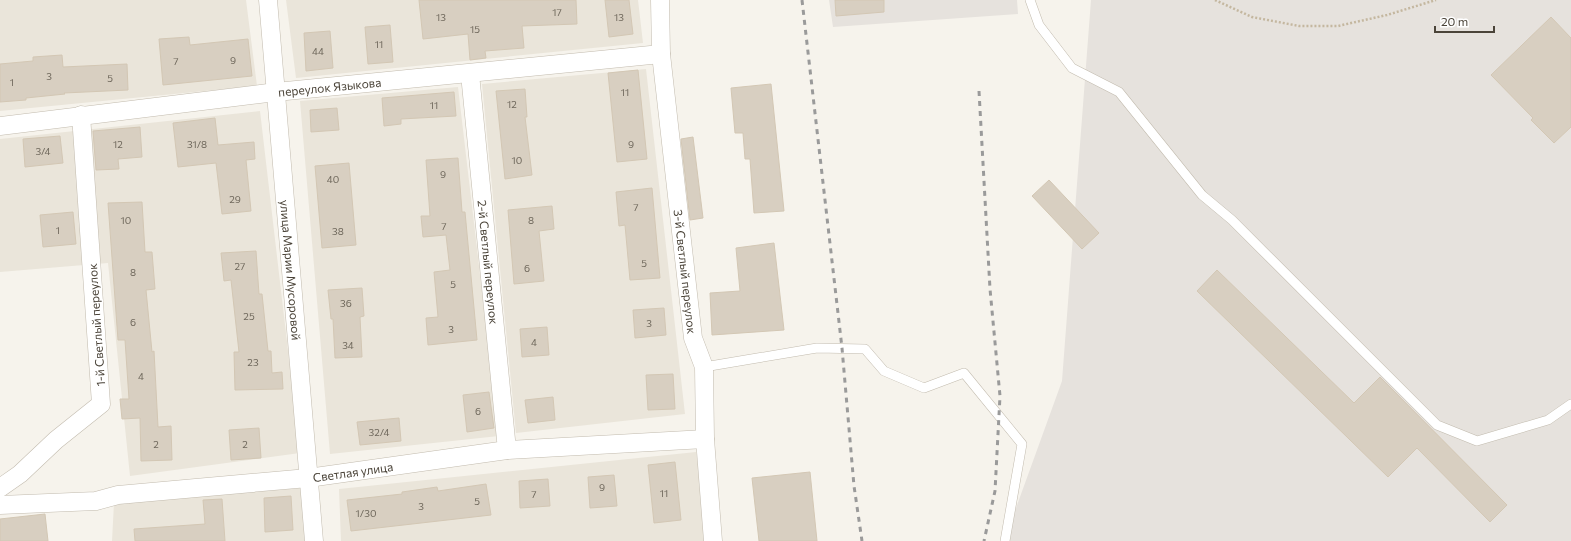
<svg xmlns="http://www.w3.org/2000/svg" width="1571" height="541" font-family="Commissioner,sans-serif">
	<rect width="100%" height="100%" fill="#f6f3ec"/>
	<path fill="#eae5da" d="M0,0H246L257,86L0,111Z
		M286,0H638L643,43L296,78Z
		M646,69L685,414L516,433L482,84Z
		M458,87L499,436L330,454L300,101Z
		M260,111L300,453L130,476L108,263L0,272V139Z
		M696,452L711,541H341L339,489Z
		M301,488L305,541H112L114,503Z"/>
	<path fill="#e6e2dd" d="M829,0H1017L1018,14L833,27Z
		M1091,0H1571V541H1004L1062,381Z"/>
	<path fill="#d8cfc1" stroke="#d3c7b4" d="M419,0H576L577,24L522,26L524,48L485,51L486,58L470,60L468,34L423,39Z
		M605,0H629L633,34L609,37Z
		M835,0H884V12L836,16Z
		M1551,17L1571,38V127L1554,143L1531,120L1533,118L1491,75Z
		M390,25L393,62L368,64L365,27Z
		M330,31L333,68L306,71L304,33Z
		M189,37L190,45L248,39L252,76L163,85L159,39Z
		M62,55L63,67L127,64L128,90L64,93L65,94L26,98V100L0,102V64L33,61V57Z
		M638,70L647,159L617,162L608,73Z
		M771,84L784,211L754,213L750,159H745L743,133H735L731,88Z
		M525,89L527,117H525L532,175L505,179L496,91Z
		M454,92L456,116L401,119V124L384,126L382,98Z
		M337,108L339,130L311,132L310,110Z
		M215,118L218,145L254,142L255,159L246,160L251,211L222,214L216,163L178,167L173,123Z
		M140,127L142,157L118,159L119,169L96,170L93,131Z
		M60,136L63,163L25,167L23,139Z
		M693,137L703,218L690,220L681,139Z
		M458,158L462,212H465L477,340L428,345L426,318L438,317L434,272L450,270L446,235L423,237L421,216H430L426,160Z
		M349,163L356,245L322,248L315,166Z
		M1049,180L1099,233L1082,249L1032,196Z
		M652,188L660,278L630,280L625,225L619,226L616,192Z
		M142,202L145,252H152L155,289L146,290L152,352L154,351L158,427L171,426L172,460L141,461L140,418L122,419L120,399H129L125,340H118L108,203Z
		M552,206L554,229L539,231L544,281L514,284L508,210Z
		M73,212L76,244L43,247L40,215Z
		M774,243L784,330L712,335L710,293L740,291L736,248Z
		M256,251L259,294H262L268,351H271L272,373L282,372L283,389L235,390L234,352H239L231,280L224,281L221,253Z
		M1217,270L1354,403L1380,377L1507,505L1490,522L1417,448L1388,477L1197,291Z
		M362,288L364,316L360,317L362,357L335,358L333,319H331L328,290Z
		M664,308L666,335L635,338L633,310Z
		M547,327L549,355L522,357L520,329Z
		M673,374L675,409L648,410L646,375Z
		M489,392L494,428L467,432L463,395Z
		M553,397L555,420L528,423L525,400Z
		M399,418L401,441L360,445L357,422Z
		M259,428L261,458L231,460L229,430Z
		M675,462L681,520L654,523L648,465Z
		M810,472L817,541H759L752,478Z
		M614,475L617,506L590,508L588,477Z
		M548,479L550,506L520,508L519,481Z
		M486,484L491,515L351,531L347,500L402,494V492L437,487L438,491Z
		M291,496L293,530L265,532L264,498Z
		M222,499L225,541H135L134,529L205,524L203,500Z
		M45,514L48,541H0V519Z"/>
	<g fill="none" stroke-linecap="round" stroke-linejoin="round">
		<defs>
			<path id="service" d="M1030,0L1039,25L1072,68L1119,92L1202,195L1232,220L1437,425L1477,441L1548,420L1571,404
				M704,367L817,348L865,349L884,371L924,388L964,373L1022,444L1005,541"/>
			<g id="minor">
				<path id="s1" d="M268,0L314,541"/>
				<path id="s2" d="M660,0L661,54L693,338L704,367L705,439L713,541"/>
				<path id="s3" d="M470,74L507,450"/>
				<path id="s4" d="M0,126L276,92L661,54"/>
				<path d="M0,488L20,474L56,440L101,404L81,115"/>
				<path id="s5" d="M0,505L96,501L118,495L308,478L507,450L705,439"/>
			</g>
		</defs>
		<use href="#service" stroke="#c2bbae" stroke-width="10"/>
		<use href="#minor" stroke="#c2bbae" stroke-width="19"/>
		<path stroke="#c4b79f" stroke-width="2.5" stroke-dasharray="2 2" stroke-linecap="butt" d="M1215,0L1252,17L1299,26H1338L1387,15L1436,0"/>
		<use href="#service" stroke="#fff" stroke-width="9"/>
		<use href="#minor" stroke="#fff" stroke-width="18"/>
		<path stroke="#9a9a9a" stroke-width="3" stroke-dasharray="5 5" stroke-linecap="butt" d="M802,0L842,348L854,486L862,541
			M979,91L990,289L1000,396L995,491L984,541"/>
	</g>
	<g text-anchor="middle" dominant-baseline="central" stroke-width="3" stroke-linejoin="round" paint-order="stroke">
		<g font-size="10" fill="#6e675b">
			<text x="557" y="12">17</text>
			<text x="441" y="17">13</text>
			<text x="619" y="17">13</text>
			<text x="475" y="29">15</text>
			<text x="379" y="44">11</text>
			<text x="318" y="51">44</text>
			<text x="233" y="60">9</text>
			<text x="176" y="61">7</text>
			<text x="49" y="76">3</text>
			<text x="110" y="78">5</text>
			<text x="12" y="82">1</text>
			<text x="625" y="92">11</text>
			<text x="512" y="104">12</text>
			<text x="434" y="105">11</text>
			<text x="118" y="144">12</text>
			<text x="197" y="144">31/8</text>
			<text x="631" y="144">9</text>
			<text x="43" y="151">3/4</text>
			<text x="517" y="160">10</text>
			<text x="443" y="174">9</text>
			<text x="333" y="179">40</text>
			<text x="235" y="199">29</text>
			<text x="636" y="207">7</text>
			<text x="126" y="220">10</text>
			<text x="531" y="220">8</text>
			<text x="444" y="226">7</text>
			<text x="58" y="230">1</text>
			<text x="338" y="231">38</text>
			<text x="644" y="263">5</text>
			<text x="240" y="266">27</text>
			<text x="527" y="268">6</text>
			<text x="133" y="272">8</text>
			<text x="453" y="284">5</text>
			<text x="346" y="303">36</text>
			<text x="249" y="316">25</text>
			<text x="133" y="322">6</text>
			<text x="649" y="323">3</text>
			<text x="451" y="329">3</text>
			<text x="534" y="342">4</text>
			<text x="348" y="345">34</text>
			<text x="253" y="362">23</text>
			<text x="141" y="376">4</text>
			<text x="478" y="411">6</text>
			<text x="379" y="432">32/4</text>
			<text x="156" y="444">2</text>
			<text x="245" y="444">2</text>
			<text x="602" y="487">9</text>
			<text x="664" y="493">11</text>
			<text x="534" y="494">7</text>
			<text x="477" y="501">5</text>
			<text x="421" y="506">3</text>
			<text x="366" y="513">1/30</text>
		</g>
		<g font-size="12" fill="#4b4439" stroke="#fff">
			<text stroke="none"><textPath href="#s4" startOffset="332">переулок Языкова</textPath></text>
			<text stroke="none"><textPath href="#s3" startOffset="189">2-й Светлый переулок</textPath></text>
			<text stroke="none"><textPath href="#s1" startOffset="271">улица Марии Мусоровой</textPath></text>
			<text stroke="none"><textPath href="#s2" startOffset="273">3-й Светлый переулок</textPath></text>
			<text transform="translate(96 325) rotate(-94)">1-й Светлый переулок</text>
			<text stroke="none"><textPath href="#s5" startOffset="355">Светлая улица</textPath></text>
		</g>
	</g>
	<path d="M1435 26v6h59v-6" fill="none" stroke="#4b4439" stroke-width="2"/>
	<text x="1441" y="26" font-size="12" fill="#4b4439" stroke="#ffffff" stroke-width="3" paint-order="stroke">20 m</text>
</svg>
